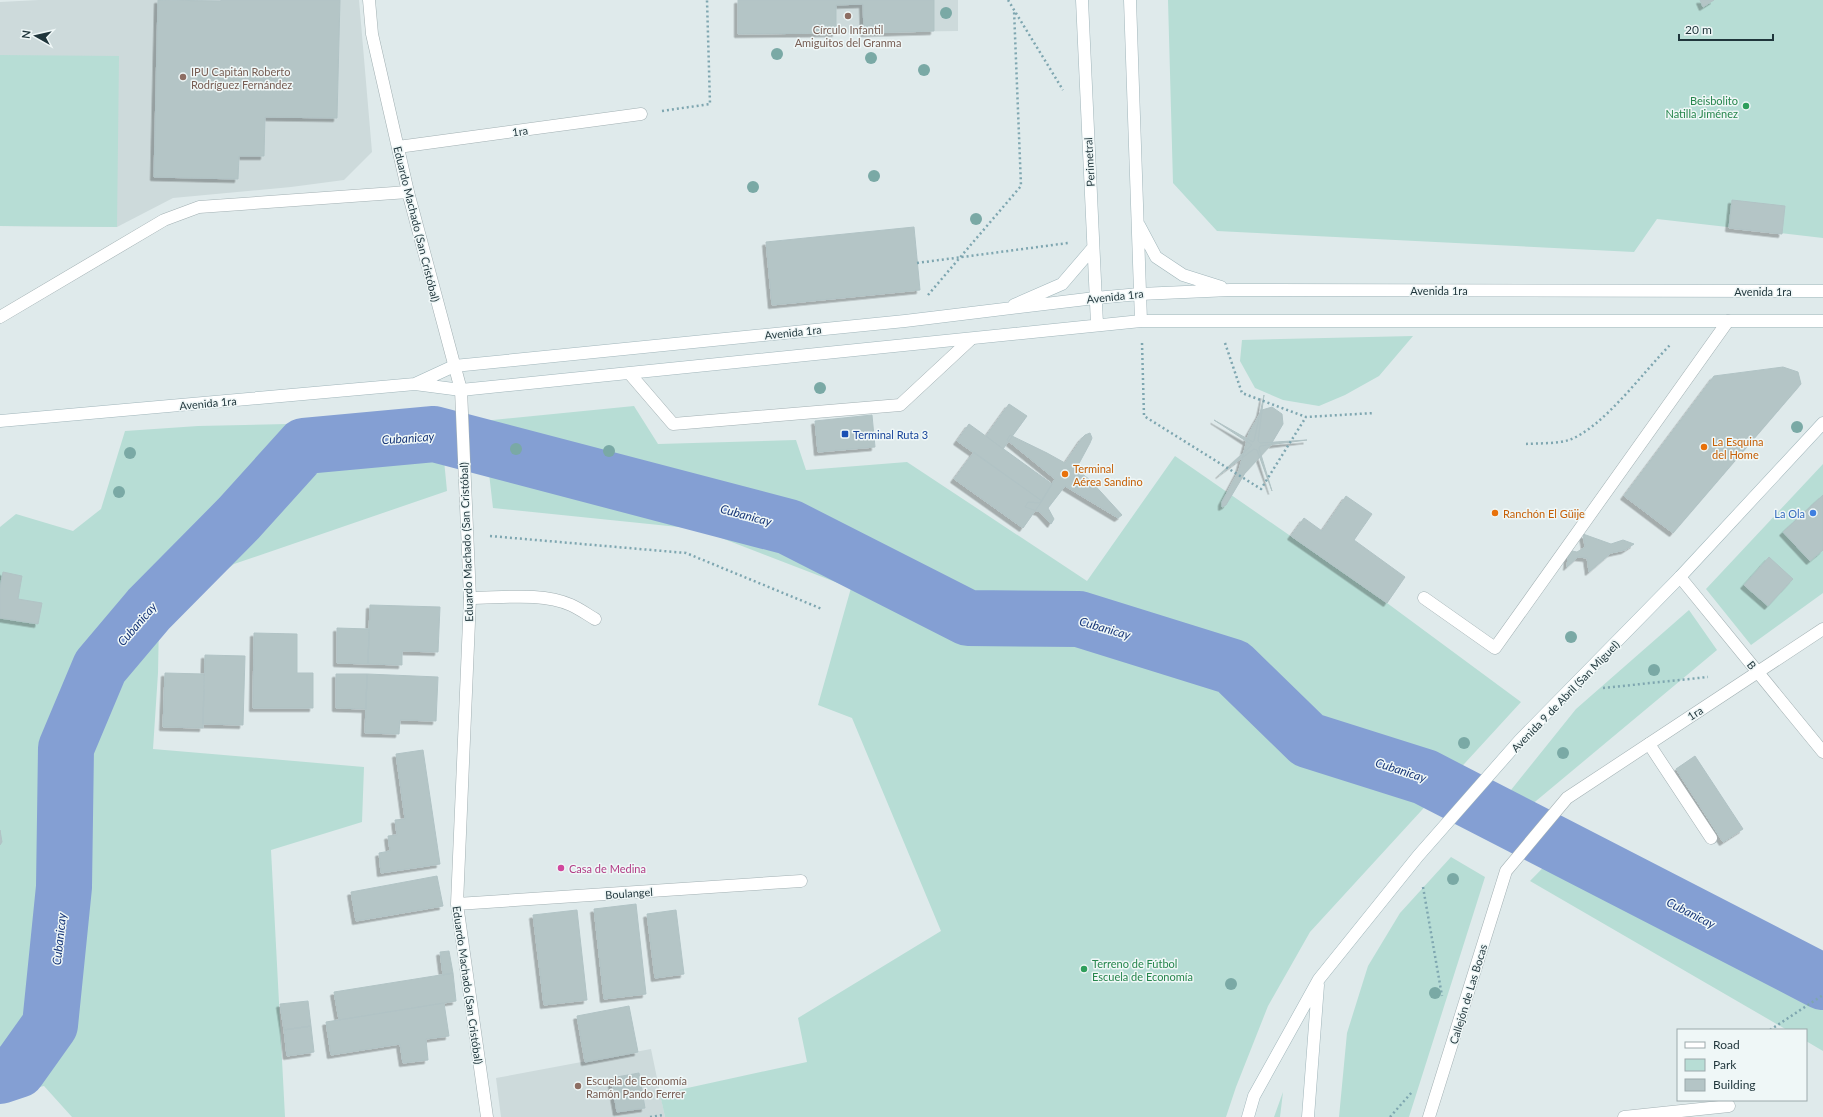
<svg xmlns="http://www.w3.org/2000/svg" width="1823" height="1117" font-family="Lato,sans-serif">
	<defs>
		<filter id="shadow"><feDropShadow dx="-3.5" dy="3.5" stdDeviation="0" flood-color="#0004"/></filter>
	</defs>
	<rect width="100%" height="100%" fill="#dfeaeb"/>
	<path fill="#cddadb" d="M39,0H359L372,152L344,180L291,187L173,198L117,227L0,226V2Z
		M738,0H958V31L738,34Z
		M651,1049L665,1117H501L496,1078Z"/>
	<path fill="#b7ddd5" d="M1168,0H1823V238L1657,219L1634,252L1217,231L1173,183Z
		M0,55L119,56L117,227L0,226Z
		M1413,336L1379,376L1345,395L1319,406L1283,400L1255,388L1240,361L1242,340Z
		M634,406L658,444L796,440L806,470L907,462L1087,581L1175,456L1387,603L1521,702L1310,932L1268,1006L1236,1087L1226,1117H665L660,1094L807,1062L798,1018L941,931L852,718L818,705L851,588L698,529L493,508L483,421Z
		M439,408L447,491L234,564L159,621L158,673L153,749L364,767L362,822L271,850L285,1117H72L44,1086L0,1096V527L16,514L73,531L101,509L125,431L198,426L288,424Z
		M1823,464V593L1751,645L1706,589Z
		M1689,610L1717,650L1530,806L1511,790L1576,709Z
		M1576,834L1823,967V1051L1806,1041V1030H1787L1530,881Z
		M1451,857L1485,877L1409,1117H1339L1347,1033L1368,966L1400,913Z
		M1283,1092L1280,1117H1274Z"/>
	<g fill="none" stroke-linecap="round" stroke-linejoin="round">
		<path stroke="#849fd3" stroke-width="56" d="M0,1076L18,1070L50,1025L64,887L66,748L100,667L149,609L239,518L304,446L434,434L789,527L968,618L1079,619L1233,667L1308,740L1425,777L1823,982"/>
	</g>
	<path fill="#b4c5c6" stroke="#b1c3c5" filter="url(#shadow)" d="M158,0L221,1V0H340L337,118L265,117L264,156H239L238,179L154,177Z
		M738,0H934V31L864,33L863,4L836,5V33L738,34Z
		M1700,0H1714L1703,7Z
		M1732,200L1785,206L1782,234L1729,228Z
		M914,227L920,290L772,305L766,242Z
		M1783,367L1798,372L1801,384L1673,533L1624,496L1714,376Z
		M1264,395L1258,441L1260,443L1307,440L1260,446L1259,448L1272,491L1257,450L1254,449L1219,475L1252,445L1214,420L1253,442L1254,441Z
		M1009,404L1027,416L1003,449L986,436Z
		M1272,407L1282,414L1283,424L1270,446L1245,473L1226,505L1222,507V502L1239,470L1249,433L1262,410Z
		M872,415L875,447L818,452L815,421Z
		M969,424L1052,484L1042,501L957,441Z
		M1090,433L1092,438L1090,443L1076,469L1090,480L1122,515L1118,518L1065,486L1048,508L1054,519L1051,524L1040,512L1025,507L1028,502L1040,503L1055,479L1007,440L1010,435L1047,453L1065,463L1082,438L1085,435Z
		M974,452L1042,501L1023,528L954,479Z
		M1823,495V550L1810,561L1783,532Z
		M1346,496L1372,514L1354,540L1405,577L1387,603L1291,536L1304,518L1322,531Z
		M1583,534L1611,544L1623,540L1634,544L1625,550L1611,553L1589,572L1587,558L1578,557L1567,567L1568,556L1563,549L1577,552L1585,547Z
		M1769,557L1793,579L1768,606L1744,585Z
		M3,572L22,576L18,599L42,603L38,624L0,618V588Z
		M370,605L440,607L438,652L402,651V665L368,664Z
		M337,628L369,629L368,664L337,663Z
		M254,633L297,634V673H313V708H253Z
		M205,655L245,656L243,725L203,724Z
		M165,673L204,674L203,728L163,727Z
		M336,674H367L366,709L336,708Z
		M367,674L438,677L436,721L400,720L399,734L365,733Z
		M423,750L440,864L381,873L379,853L390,851L388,836L397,835L395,820L405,819L396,754Z
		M1695,756L1743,829L1723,842L1676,769Z
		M0,830L2,842L0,845Z
		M437,876L443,906L356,921L351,892Z
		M636,904L646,994L604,999L594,909Z
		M577,910L587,1000L544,1005L533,915Z
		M676,910L684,974L655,978L647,914Z
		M449,951L453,973L443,975L440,952Z
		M453,973L456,1001L339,1020L334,992Z
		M308,1001L311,1026L284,1030L280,1004Z
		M444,1003L449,1036L426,1039L428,1060L403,1063L400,1044L331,1055L326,1022Z
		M629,1006L638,1052L585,1062L577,1016Z
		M311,1026L314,1052L287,1056L284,1030Z
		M639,1073L645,1108L617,1112L611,1078Z"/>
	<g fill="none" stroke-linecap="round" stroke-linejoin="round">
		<defs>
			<path id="lane" d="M630,374L673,424L900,405L971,339
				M470,598C503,598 541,592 571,605C580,609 588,615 595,619
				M1424,598L1495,648L1728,321
				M1649,744L1711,838"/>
			<path id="street" d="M369,0L372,34L408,192L461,390L470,598L457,904L487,1117
				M398,147L641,114
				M0,317L164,220L199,207L408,192
				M1680,577L1823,752
				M457,904L801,881
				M1429,1117L1506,871L1567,798L1823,629
				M1624,1117L1729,1106"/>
			<path id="secondary" d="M1082,0L1097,324
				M1130,0L1141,321
				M1139,225L1156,257L1183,275L1221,287
				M1823,291L1230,290L1140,294L1095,298L905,321L454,366L415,384L461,390L1141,321H1823
				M1014,305L1062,284L1092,249
				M0,421L415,384
				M1248,1117L1254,1096L1319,979L1418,856L1520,740L1680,577L1823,423
				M1308,1117L1318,985"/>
		</defs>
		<use href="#lane" stroke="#a2b0b3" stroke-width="13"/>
		<use href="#street" stroke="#a2b0b3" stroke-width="13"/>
		<use href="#secondary" stroke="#a0b5ba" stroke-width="13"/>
		<path stroke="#7ea6b0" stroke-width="2.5" stroke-dasharray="2 3" stroke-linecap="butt" d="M1008,0L1063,90
			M662,111L710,104L707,0
			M917,263L1068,243
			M928,295L1021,186L1014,10
			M1142,343L1144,416L1261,489L1306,417
			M1225,343L1242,393L1306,417L1374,413
			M1526,444C1539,443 1556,444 1569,440C1603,428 1644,371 1671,344
			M490,536L686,553L822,609
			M1603,688L1708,677
			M1423,887L1442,996
			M1770,1030L1823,995
			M650,1117L664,1115
			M1390,1117L1412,1092"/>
		<use href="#lane" stroke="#fff" stroke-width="12"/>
		<use href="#street" stroke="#fff" stroke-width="12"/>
		<use href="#secondary" stroke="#fff" stroke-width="12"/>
	</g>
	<g fill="#7aa9a5">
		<circle cx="946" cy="13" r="6"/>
		<circle cx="777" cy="54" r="6"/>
		<circle cx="871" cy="58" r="6"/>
		<circle cx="924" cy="70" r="6"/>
		<circle cx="874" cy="176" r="6"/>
		<circle cx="753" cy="187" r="6"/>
		<circle cx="976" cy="219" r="6"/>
		<circle cx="820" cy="388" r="6"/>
		<circle cx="1797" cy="427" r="6"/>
		<circle cx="516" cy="449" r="6"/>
		<circle cx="609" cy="451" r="6"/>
		<circle cx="130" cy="453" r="6"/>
		<circle cx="119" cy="492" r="6"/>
		<circle cx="1571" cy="637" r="6"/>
		<circle cx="1654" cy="670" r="6"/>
		<circle cx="1464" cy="743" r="6"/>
		<circle cx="1563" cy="753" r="6"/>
		<circle cx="1453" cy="879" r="6"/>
		<circle cx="1231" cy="984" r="6"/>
		<circle cx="1435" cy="993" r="6"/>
	</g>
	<g fill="#8d6e63" stroke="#eff7f7" stroke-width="1.5">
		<circle cx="848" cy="16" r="4"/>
		<circle cx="183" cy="77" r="4"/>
		<circle cx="578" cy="1086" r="4"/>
	</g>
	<g fill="#2e9e5b" stroke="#eff7f7" stroke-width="1.5">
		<circle cx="1746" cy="106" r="4"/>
		<circle cx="1084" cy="969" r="4"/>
	</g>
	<rect fill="#1a4fb4" stroke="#eff7f7" stroke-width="1.5" x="841" y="430" width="8" height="8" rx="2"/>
	<g fill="#e8710a" stroke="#eff7f7" stroke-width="1.5">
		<circle cx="1704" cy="447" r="4"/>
		<circle cx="1065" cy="474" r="4"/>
		<circle cx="1495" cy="513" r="4"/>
	</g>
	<circle fill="#3f7fe0" stroke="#eff7f7" stroke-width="1.5" cx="1813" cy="513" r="4"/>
	<circle fill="#d1479c" stroke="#eff7f7" stroke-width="1.5" cx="561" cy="868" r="4"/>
	<g text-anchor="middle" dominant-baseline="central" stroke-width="3" stroke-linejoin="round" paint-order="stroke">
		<g font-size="11" fill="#785e54" stroke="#eff7f7" text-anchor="start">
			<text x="848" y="29" text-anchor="middle">Círculo Infantil<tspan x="848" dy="13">Amiguitos del Granma</tspan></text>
			<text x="191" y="71">IPU Capitán Roberto<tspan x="191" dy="13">Rodríguez Fernández</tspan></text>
			<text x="586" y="1080">Escuela de Economía<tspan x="586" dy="13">Ramón Pando Ferrer</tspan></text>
		</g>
		<g font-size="11" fill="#27864d" stroke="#eff7f7" text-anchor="end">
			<text x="1738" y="100">Beisbolito<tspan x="1738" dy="13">Natilla Jiménez</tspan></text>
			<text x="1092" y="963" text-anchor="start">Terreno de Fútbol<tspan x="1092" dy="13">Escuela de Economía</tspan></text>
		</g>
		<g font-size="11" fill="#1f353b" stroke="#eff7f7">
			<text transform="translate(520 131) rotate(-8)">1ra</text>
			<text transform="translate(1089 162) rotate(-93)">Perimetral</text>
			<text transform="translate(417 224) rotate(76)">Eduardo Machado (San Cristóbal)</text>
			<text x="1439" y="290">Avenida 1ra</text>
			<text x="1763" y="291">Avenida 1ra</text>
			<text transform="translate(1115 296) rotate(-6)">Avenida 1ra</text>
			<text transform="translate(793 332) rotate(-6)">Avenida 1ra</text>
			<text transform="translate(208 403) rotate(-5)">Avenida 1ra</text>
			<text transform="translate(466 542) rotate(-92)">Eduardo Machado (San Cristóbal)</text>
			<text transform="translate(1752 665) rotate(51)">B</text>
			<text transform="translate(1565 696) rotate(-46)">Avenida 9 de Abril (San Miguel)</text>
			<text transform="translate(1695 713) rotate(-33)">1ra</text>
			<text transform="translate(629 893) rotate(-4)">Boulangel</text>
			<text transform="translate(468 985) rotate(82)">Eduardo Machado (San Cristóbal)</text>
			<text transform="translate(1468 994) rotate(-73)">Callejón de Las Bocas</text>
		</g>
		<g font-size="11" fill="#164399" stroke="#eff7f7" text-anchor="start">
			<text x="853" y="434">Terminal Ruta 3</text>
		</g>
		<g font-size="11" fill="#c56008" stroke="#eff7f7" text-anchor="start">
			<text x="1712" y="441">La Esquina<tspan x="1712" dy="13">del Home</tspan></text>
			<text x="1073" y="468">Terminal<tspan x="1073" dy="13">Aérea Sandino</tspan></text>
			<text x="1503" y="513">Ranchón El Güije</text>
		</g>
		<g font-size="11" fill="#366cbe" stroke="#eff7f7" text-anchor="end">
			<text x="1805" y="513">La Ola</text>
		</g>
		<g font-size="11" fill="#b23c85" stroke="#eff7f7" text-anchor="start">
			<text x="569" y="868">Casa de Medina</text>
		</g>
		<g font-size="12" font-style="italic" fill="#183779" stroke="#eff7f7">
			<text transform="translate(408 438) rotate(-4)">Cubanicay</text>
			<text transform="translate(746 515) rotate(15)">Cubanicay</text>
			<text transform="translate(137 624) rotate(-49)">Cubanicay</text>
			<text transform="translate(1105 628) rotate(16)">Cubanicay</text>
			<text transform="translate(1401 770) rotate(18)">Cubanicay</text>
			<text transform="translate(1691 913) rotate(27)">Cubanicay</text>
			<text transform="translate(59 939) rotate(-84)">Cubanicay</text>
		</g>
	</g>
	<rect x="1677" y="1029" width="130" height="72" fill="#eff7f7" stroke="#9ca9ac"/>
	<rect x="1685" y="1042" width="20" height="6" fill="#ffffff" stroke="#9ca9ac"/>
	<text x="1713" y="1049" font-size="12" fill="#1f353b">Road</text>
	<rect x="1685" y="1059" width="20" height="12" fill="#b7ddd5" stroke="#9ca9ac"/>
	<text x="1713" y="1069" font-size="12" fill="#1f353b">Park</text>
	<rect x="1685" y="1079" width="20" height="12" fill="#b4c5c6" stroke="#9ca9ac"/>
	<text x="1713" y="1089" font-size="12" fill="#1f353b">Building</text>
	<g transform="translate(36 36) rotate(278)" stroke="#eff7f7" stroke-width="3" paint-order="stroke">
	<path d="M0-3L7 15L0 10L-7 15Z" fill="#1f353b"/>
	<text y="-6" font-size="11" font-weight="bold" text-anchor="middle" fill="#1f353b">N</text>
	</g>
	<path d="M1679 34v6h94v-6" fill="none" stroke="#1f353b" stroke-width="2"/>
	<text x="1685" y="34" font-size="12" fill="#1f353b" stroke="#eff7f7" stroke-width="3" paint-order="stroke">20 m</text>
</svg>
